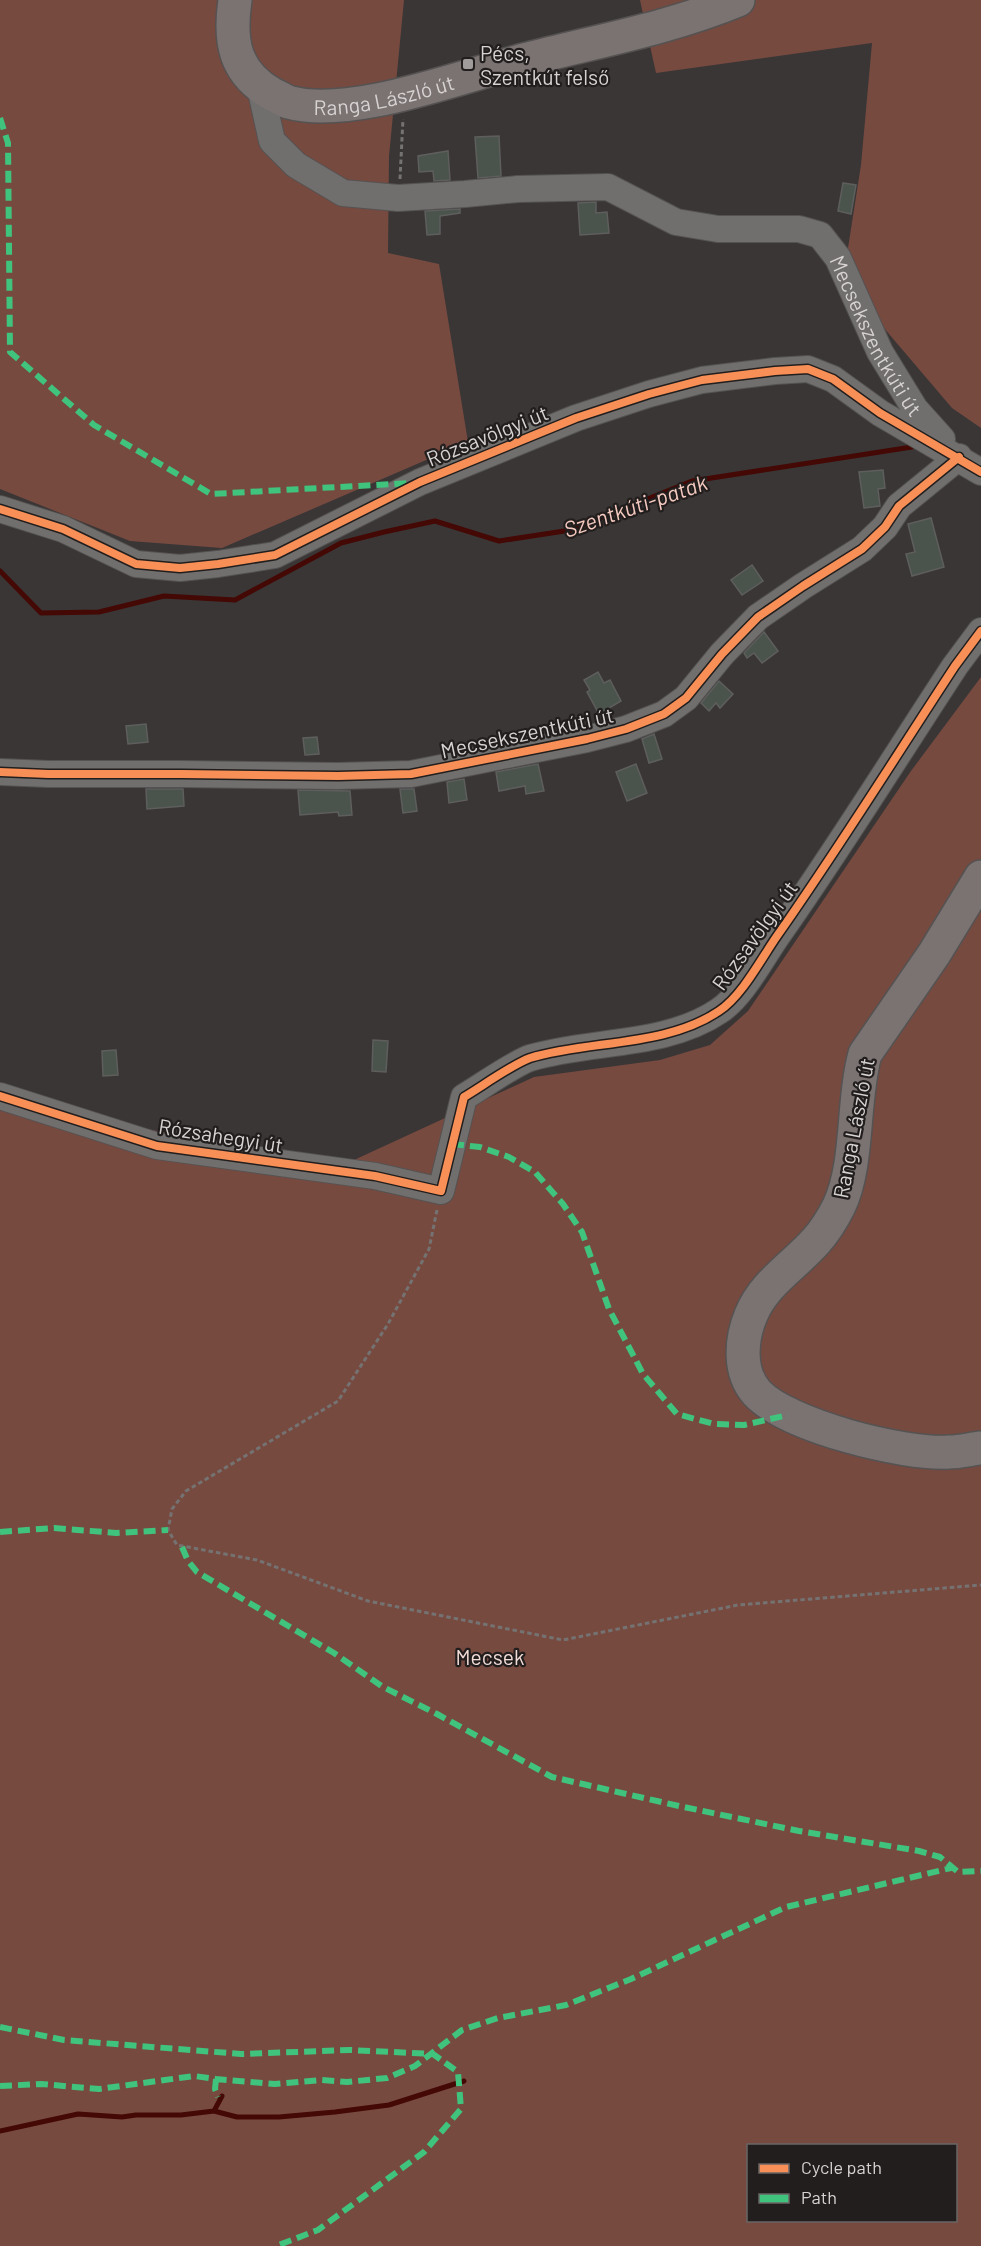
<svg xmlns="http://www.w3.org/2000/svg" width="981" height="2246" font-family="Barlow,sans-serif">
	<rect width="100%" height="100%" fill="#3a3636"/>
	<path fill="#774a40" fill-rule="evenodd" d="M0,0H404L389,156L388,253L439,264L468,442L222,548L130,541L0,489Z
		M640,0H981V428L952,408L843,280L861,165L872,43L656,73Z
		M981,677V2246H0V1101L341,1166L534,1077L660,1060L710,1045L748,1011L911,771ZM748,2146H956V2220H748Z"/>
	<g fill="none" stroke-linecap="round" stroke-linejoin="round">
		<path stroke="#440805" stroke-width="5" d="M0,571L41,613L99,612L164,596L235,600L341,543L384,532L435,521L499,541L571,530L692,481L912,447
			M214,2111L222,2096
			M0,2131L78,2114L122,2117L136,2115H181L214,2111L237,2117H279L335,2112L389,2105L464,2081"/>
	</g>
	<path fill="#4a544d" stroke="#5e5e5d" stroke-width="1.5" d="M499,136L501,176L478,178L475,137Z
		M448,151L450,180L434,181L433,171L419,172L418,156Z
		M843,183L856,185L851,214L838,211Z
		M596,202V213L607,212L609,233L580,235L578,203Z
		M460,209V213L440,216V234L427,235L425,211Z
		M883,470L885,488L878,489L880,506L864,508L859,472Z
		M931,518L944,567L912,576L906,554L915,552L908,524Z
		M752,565L763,581L742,595L731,580Z
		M764,632L778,651L762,663L754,653L747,658L744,653Z
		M598,672L604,683L610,680L621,701L599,714L587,692L590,690L584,680Z
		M719,681L733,694L720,708L716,703L709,711L701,703Z
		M146,724L148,742L128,744L126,726Z
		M654,734L662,759L649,763L642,739Z
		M317,737L319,754L305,755L303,738Z
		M538,764L544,791L526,794L525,786L499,791L496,772Z
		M636,764L647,793L627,801L616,772Z
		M464,779L467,800L449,803L447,782Z
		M146,789H183L184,806L147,809Z
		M400,789H414L417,811L403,813Z
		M298,790L350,791L352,815L339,816L338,812L300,815Z
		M373,1040L388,1041L386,1072L372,1071Z
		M116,1050L118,1075L103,1076L102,1051Z"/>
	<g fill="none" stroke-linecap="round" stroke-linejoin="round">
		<defs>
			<g id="minor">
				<path id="s1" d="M260,87L272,141L296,165L343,193L398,198L465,194L518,189L608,187L676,222L718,229H799L820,235L838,258L880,352L915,409L942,439"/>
				<path d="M0,509L63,529L136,564L180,568L218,564L275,555L420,482L576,418L649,394L702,380L775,371L808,369L833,379L880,413L981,472"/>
				<path d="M0,772L48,774H182L338,776L411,774L587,739L626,729L664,714L686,698L722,654L758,617L803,586L862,549L885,527L899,506L959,457"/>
				<path d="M0,1096L157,1146L375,1176L441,1191L464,1097C481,1087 513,1064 530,1058C590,1040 666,1047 719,1011C742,996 761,959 777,936C839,848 896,756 955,666L981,631"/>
			</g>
			<g id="major">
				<path id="s2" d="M235,0C229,41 234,72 272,94C277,96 283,100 288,102C351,120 463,75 528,59C598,41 670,28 738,0"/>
				<path d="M981,877L934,954L865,1054C852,1101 859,1164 839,1206C833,1218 825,1231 816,1241C794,1266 764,1283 751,1315C741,1339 738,1372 757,1393C788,1426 904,1455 949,1452C960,1452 971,1449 981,1448"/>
			</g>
		</defs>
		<use href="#minor" stroke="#555252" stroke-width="28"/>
		<use href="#major" stroke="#555252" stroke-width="36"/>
		<path stroke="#757272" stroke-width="3" stroke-dasharray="4.5 3" stroke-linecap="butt" d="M400,179L403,119
			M437,1210L429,1249L388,1324L338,1401L186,1491L172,1509L168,1530L177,1545L257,1560L368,1601L563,1640L738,1605L981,1585"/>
		<use href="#minor" stroke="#716f6e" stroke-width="26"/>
		<use href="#major" stroke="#7b7272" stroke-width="33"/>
		<path stroke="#40c37c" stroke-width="6" stroke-dasharray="12 6" stroke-linecap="butt" d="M0,118L8,143L10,352L94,425L211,494L411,483
			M452,1144L480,1147L509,1157L535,1172L563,1204L582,1232L609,1309L643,1374L677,1414L714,1424L744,1425L788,1415
			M0,1532L54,1528L116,1533L168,1530
			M182,1547L188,1561L197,1572L334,1653L383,1687L437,1714L552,1777L679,1806L799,1831L919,1851L940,1857L958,1872L981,1871
			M0,2027L64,2040L241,2054L350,2050L433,2054L458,2072L461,2109L424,2152L318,2230L276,2246
			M216,2079L215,2089L218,2097
			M0,2086L41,2084L99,2089L194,2076L216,2079L275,2084L321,2080L347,2082L387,2078L415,2066L462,2030L498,2018L566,2005L631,1979L786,1907L951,1868"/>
		<defs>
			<path id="cycleway" d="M0,509L63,529L136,564L180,568L218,564L275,555L420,482L576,418L649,394L702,380L775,371L808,369L833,379L880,413L981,472
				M0,772L48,774H182L338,776L411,774L587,739L626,729L664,714L686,698L722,654L758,617L803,586L862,549L885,527L899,506L959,457
				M0,1096L157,1146L375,1176L441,1191L464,1097C481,1087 513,1064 530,1058C590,1040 666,1047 719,1011C742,996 761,959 777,936C839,848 896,756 955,666L981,631"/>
		</defs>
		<use href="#cycleway" stroke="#211e1d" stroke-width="11"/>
		<use href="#cycleway" stroke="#f78f57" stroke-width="8"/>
	</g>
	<rect fill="#a09c9b" stroke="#211e1d" stroke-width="2" x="462" y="58" width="12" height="12" rx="3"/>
	<g text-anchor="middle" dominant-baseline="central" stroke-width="4.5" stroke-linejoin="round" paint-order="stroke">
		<g font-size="21" fill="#d7d3d2" stroke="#211e1d" text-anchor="start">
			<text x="480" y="52">Pécs,<tspan x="480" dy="24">Szentkút felső</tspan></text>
		</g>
		<g font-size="21" fill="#d7d3d2" stroke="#211e1d">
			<text stroke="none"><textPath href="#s2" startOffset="224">Ranga László út</textPath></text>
			<text stroke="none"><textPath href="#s1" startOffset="747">Mecsekszentkúti út</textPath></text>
			<text transform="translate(487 435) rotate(-22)">Rózsavölgyi út</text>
			<text transform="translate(527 732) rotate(-12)">Mecsekszentkúti út</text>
			<text transform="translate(754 935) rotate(-54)">Rózsavölgyi út</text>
			<text transform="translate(853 1128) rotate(-79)">Ranga László út</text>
			<text transform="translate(221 1135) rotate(9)">Rózsahegyi út</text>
		</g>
		<g font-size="21" fill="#f2dcd7" stroke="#211e1d">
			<text x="490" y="1656">Mecsek</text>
		</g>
		<g font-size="22" font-style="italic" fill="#f5cac0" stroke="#211e1d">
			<text transform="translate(635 505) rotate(-19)">Szentkúti-patak</text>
		</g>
	</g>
	<rect x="747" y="2144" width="210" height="78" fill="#211e1d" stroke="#6a6665" stroke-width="1.5"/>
	<rect x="759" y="2164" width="30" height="9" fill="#f78f57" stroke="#6a6665" stroke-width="1.5"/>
	<text x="801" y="2174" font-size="18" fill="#d7d3d2">Cycle path</text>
	<rect x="759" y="2194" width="30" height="9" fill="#40c37c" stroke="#6a6665" stroke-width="1.5"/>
	<text x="801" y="2204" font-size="18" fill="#d7d3d2">Path</text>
</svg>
